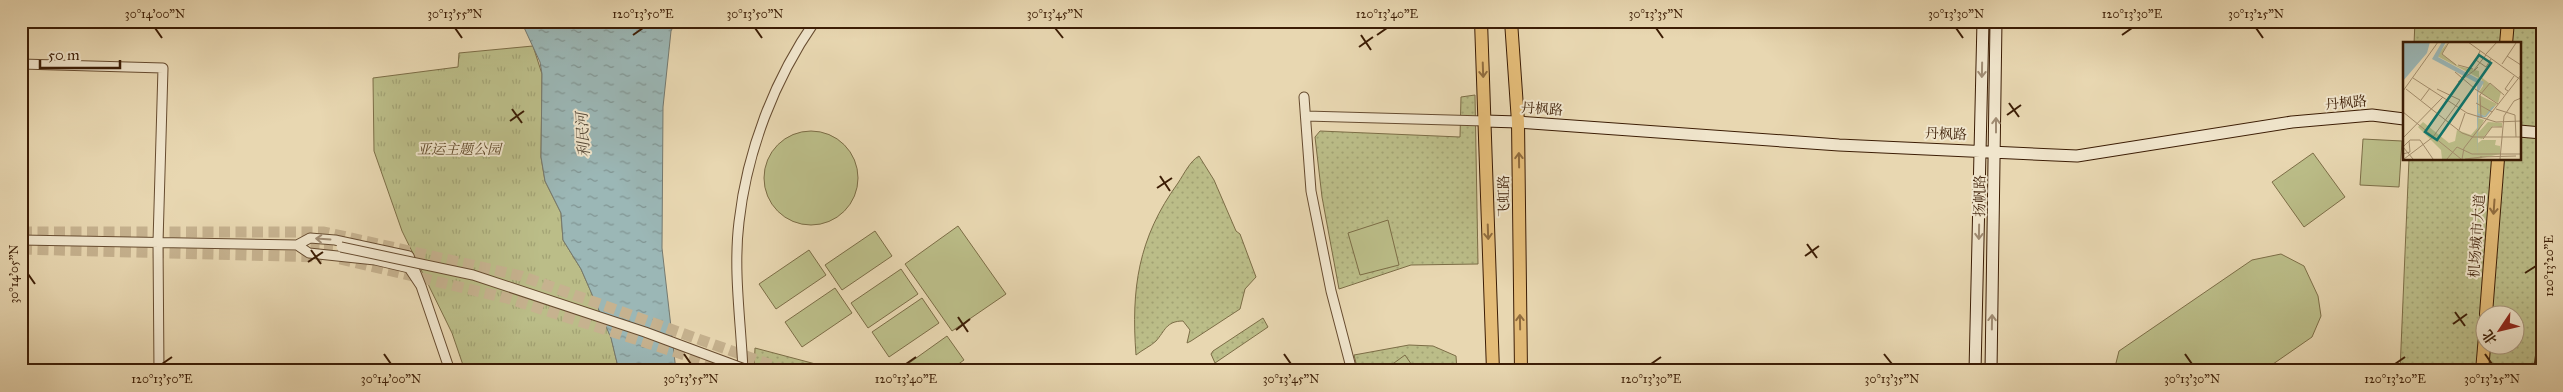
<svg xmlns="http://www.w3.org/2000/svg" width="2563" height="392" font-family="'IM FELL Great Primer','Noto Serif SC',serif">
	<defs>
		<pattern id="grass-dots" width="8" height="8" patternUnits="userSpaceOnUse" patternTransform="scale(1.25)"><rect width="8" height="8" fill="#bbbd88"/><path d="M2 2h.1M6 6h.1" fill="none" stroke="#a2a274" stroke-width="1.8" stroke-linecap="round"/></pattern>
		<pattern id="park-tufts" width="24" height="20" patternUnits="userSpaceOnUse" patternTransform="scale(1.25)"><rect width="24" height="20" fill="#bbbd88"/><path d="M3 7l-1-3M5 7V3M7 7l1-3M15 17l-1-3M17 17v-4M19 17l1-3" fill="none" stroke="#a2a274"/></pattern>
		<pattern id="water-ripples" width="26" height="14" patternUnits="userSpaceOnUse" patternTransform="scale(1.25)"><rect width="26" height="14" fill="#9bb7b6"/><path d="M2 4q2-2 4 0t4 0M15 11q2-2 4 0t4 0" fill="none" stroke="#809492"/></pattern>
	</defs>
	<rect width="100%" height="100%" fill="#e8d7b1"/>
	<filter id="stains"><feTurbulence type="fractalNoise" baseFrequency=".004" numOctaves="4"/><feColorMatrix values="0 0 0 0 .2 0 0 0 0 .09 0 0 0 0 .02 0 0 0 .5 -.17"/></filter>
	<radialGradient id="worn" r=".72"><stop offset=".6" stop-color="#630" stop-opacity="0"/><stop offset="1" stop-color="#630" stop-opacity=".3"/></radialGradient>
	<path fill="url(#grass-dots)" stroke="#7c6d46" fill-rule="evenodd" d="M2415,21H2542V371H2400L2409,159H2519V44H2414ZM2486,314H2516V344H2486Z
		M1475,95L1478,264L1411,265L1339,289L1322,197L1315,137L1320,131L1460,137L1461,97Z
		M1199,156L1214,180L1236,231L1240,234L1256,277L1245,289L1240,309L1191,341L1187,343L1190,330L1183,321C1166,321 1165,331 1156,341C1151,346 1142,350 1136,355C1131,289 1138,238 1178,183C1184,174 1190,161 1199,156Z
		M1263,318L1268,327L1215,363L1211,354L1213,351Z
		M1409,345L1433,346L1456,356L1457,371H1358L1354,355Z
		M755,348L842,371H754Z"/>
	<path fill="url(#park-tufts)" stroke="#7c6d46" d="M533,46L542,74L541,157L545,181L561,213L563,240L581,269L611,337L619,371H465L452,333L402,231L374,151L373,78L458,67L459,53Z"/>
	<path fill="#bbbd88" stroke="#7c6d46" d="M764 178a47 47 0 1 1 94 0a47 47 0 1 1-94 0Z
		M2363,139L2402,141L2399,187L2360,185Z
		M2313,153L2345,197L2304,227L2272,182Z
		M1388,220L1399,265L1360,275L1348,233Z
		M958,226L1006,294L952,331L905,264Z
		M875,231L892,256L842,290L825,265Z
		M809,250L826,275L776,309L759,284Z
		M2281,254L2304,266L2318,296L2321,316L2312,337L2263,371H2114L2119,351L2252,260Z
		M901,269L918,294L868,328L851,303Z
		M835,288L852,313L802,347L785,322Z
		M922,298L939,323L889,357L872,332Z
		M947,336L964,360L949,371H898Z
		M1405,355L1416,371H1383Z"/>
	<path fill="url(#water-ripples)" stroke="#75796f" d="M521,21H676L671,31L663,107L662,248L676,371H619L611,338L581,269L563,240L561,213L545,181L541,157L542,74L540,62Z"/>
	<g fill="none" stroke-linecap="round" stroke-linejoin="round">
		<path stroke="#c6b28f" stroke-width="9" stroke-dasharray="9 4.5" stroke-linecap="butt" d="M297,245L341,247"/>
		<path stroke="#c6b28f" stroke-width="11" stroke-dasharray="11 5.5" stroke-linecap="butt" d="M21,232H324L521,276L788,371
			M21,249L322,257
			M340,259L507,298L735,371"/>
		<defs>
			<path id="street" d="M21,64L163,68L158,242L159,371
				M1304,97L1311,191L1331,291L1352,371
				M1306,116L1485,121
				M21,240L297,245L310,238L335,240L409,256L421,286L409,268L375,260L309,253L297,245
				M421,286L450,371
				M743,371C741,322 733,271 739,222C747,151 774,80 815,21"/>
			<path id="secondary" d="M1485,121L1518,122L1839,145L2077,156L2292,122L2372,115L2404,119
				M2519,131L2542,133
				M1975,371L1983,21
				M1991,371L1996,21"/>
			<path id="primary" d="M1481,21L1493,371
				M1511,21L1518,122L1521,371
				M2506,44L2508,21
				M2486,314L2498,159
				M2482,371L2486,324
				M2540,371L2542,356"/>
		</defs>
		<use href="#street" stroke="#674c30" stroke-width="11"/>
		<use href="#secondary" stroke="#3c1d05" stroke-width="13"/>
		<use href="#primary" stroke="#3c1d05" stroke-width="14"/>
		<use href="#street" stroke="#f0e5cc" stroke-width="9"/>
		<use href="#secondary" stroke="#f0e5cc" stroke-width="11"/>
		<use href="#primary" stroke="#e4bc78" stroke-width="12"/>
		<defs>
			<path id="street-bridge" d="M341,247L473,275L645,332L750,371"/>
		</defs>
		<use href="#street-bridge" stroke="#674c30" stroke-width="11" stroke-linecap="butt"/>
		<use href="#street-bridge" stroke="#f0e5cc" stroke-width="9"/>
	</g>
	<defs><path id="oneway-shaft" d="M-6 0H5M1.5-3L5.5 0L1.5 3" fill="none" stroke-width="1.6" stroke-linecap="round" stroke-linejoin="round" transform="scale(1.25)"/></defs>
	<g stroke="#906c3e">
		<use href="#oneway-shaft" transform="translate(1483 70) rotate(88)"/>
		<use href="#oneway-shaft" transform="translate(1519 160) rotate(-91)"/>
		<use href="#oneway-shaft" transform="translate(2494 207) rotate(94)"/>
		<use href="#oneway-shaft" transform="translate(1488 232) rotate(88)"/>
		<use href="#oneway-shaft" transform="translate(1520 322) rotate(-91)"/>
	</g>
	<g stroke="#9f8b72">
		<use href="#oneway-shaft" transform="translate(1982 70) rotate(91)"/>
		<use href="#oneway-shaft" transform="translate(1996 125) rotate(-90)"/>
		<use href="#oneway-shaft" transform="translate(1979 232) rotate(91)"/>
		<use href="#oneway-shaft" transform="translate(323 239) rotate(-176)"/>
		<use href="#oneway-shaft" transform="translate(1992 322) rotate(-89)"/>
	</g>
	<path fill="none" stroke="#3c1d05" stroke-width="2" d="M155,28L162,38M455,28L462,38M755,28L762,38M1055,28L1063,38M1656,28L1663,38M1956,28L1963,38M2256,28L2263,38M633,35L643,28M1361,35L1371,50M1377,35L1387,28M2122,35L2132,28M1359,47L1373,37M2009,103L2019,117M512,109L522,123M2007,115L2021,105M510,121L524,111M1160,176L1170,191M1157,188L1172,178M1807,244L1817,258M311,250L321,264M1805,256L1819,246M308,262L323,252M2525,273L2536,266M28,274L35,284M2455,312L2465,326M958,317L968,332M2453,324L2467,314M956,330L970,319M384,354L391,364M684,354L691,364M1284,354L1291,364M1884,354L1892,364M2185,354L2192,364M2485,354L2492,364M162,364L172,357M906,364L916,357M1651,364L1661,357M2395,364L2405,357"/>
	<g text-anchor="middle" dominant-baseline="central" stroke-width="4" stroke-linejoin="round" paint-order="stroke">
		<g font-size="14" fill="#3c1d05" stroke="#f0e5cc">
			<text transform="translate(2346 103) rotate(-5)">丹枫路</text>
			<text transform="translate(1542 109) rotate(4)">丹枫路</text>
			<text transform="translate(1946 134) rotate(2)">丹枫路</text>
			<text transform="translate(1504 196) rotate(-91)">飞虹路</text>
			<text transform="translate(1980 196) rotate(-89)">扬帆路</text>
			<text transform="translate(2477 236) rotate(-86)">机场城市大道</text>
		</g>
		<g font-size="14" font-style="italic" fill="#5c4526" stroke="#f0e5cc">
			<text x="459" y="149">亚运主题公园</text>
		</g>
		<g font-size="15" font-style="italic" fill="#584b3a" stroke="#f0e5cc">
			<text transform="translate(583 135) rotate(-93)">利民河</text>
		</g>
	</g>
	<g transform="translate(2403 42)">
		<rect width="118" height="118" fill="#e8d7b1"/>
		<path d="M78,35L98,50L95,61L76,50L80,44ZM76,53L94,62L82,74L75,71ZM75,76L81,78L75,91L85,80L99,81V85L90,84L79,97L75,96V101L79,98H93L92,103L97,104V112L75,117H39L38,108L15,85L20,80L46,101L52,99L54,88L68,93L75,85Z" fill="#bbbd88"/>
		<path d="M45,0L39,12L55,24L76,29V36L34,14Z" fill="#bbbd88"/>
		<path d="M0,0H27L24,11L0,39ZM39,0H43L35,15L81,40L75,51V71L82,74L89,65L92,64L83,75L75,76L74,117V41L29,17Z" fill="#9bb7b6"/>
		<path fill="none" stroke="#a38d6c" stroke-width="1" d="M46,0L39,12L53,23M65,0L118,38M77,9L73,18L83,25L88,17M83,12L94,0M104,14L118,23M99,22L113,1M55,23L70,27M75,25L72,28H71L83,13M52,30L71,46M10,36L64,71L93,80L118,79M55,40L72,28M3,47L59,91L70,95M34,47L57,58M72,47L95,62M0,49L35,0M105,49L102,47L111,34M18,58L27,46M73,61L89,70M93,67L112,73M0,70L58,117M112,73L113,95M78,75L77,53L87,41L101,53M56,88L62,71M70,95H118M0,96L40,55M80,97L89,85H99M0,112L7,110L6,99M77,115L113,114M1,117L30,95L57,58M10,117L0,105L7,98H17L30,117M44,117L54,105L69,112H118M59,117L61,106L118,33M62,117L79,115M97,117L101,74L111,59L118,56"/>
		<path fill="#0f766e" fill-opacity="0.15" stroke="#0f766e" stroke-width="2.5" d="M76,13L88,21L34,98L22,90Z"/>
		<rect width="118" height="118" fill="none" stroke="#3c1d05" stroke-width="2.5"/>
	</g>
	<rect width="2563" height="392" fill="none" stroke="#e8d7b1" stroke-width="55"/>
	<g transform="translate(2500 330) rotate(235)"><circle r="24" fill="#f0e5cc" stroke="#a8957c"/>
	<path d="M0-4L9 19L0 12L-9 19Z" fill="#8f2418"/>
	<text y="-8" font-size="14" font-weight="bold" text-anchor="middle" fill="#3c1d05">北</text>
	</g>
	<path d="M40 60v8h80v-8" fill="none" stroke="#3c1d05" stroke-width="2.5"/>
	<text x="48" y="60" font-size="15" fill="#3c1d05" stroke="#f0e5cc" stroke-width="4" paint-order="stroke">50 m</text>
	<rect x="28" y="28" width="2508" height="336" fill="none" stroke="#3c1d05" stroke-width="2"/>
	<g font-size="12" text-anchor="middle" fill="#3c1d05">
		<text x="155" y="18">30°14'00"N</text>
		<text x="455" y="18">30°13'55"N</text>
		<text x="643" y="18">120°13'50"E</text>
		<text x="755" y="18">30°13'50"N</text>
		<text x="1055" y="18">30°13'45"N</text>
		<text x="1387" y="18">120°13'40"E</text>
		<text x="1656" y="18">30°13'35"N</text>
		<text x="1956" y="18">30°13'30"N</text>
		<text x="2132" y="18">120°13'30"E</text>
		<text x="2256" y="18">30°13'25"N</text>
		<text transform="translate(2549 266) rotate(-90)" y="4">120°13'20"E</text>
		<text transform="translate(14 274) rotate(-90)" y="4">30°14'05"N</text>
		<text x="162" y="383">120°13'50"E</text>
		<text x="391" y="383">30°14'00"N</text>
		<text x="691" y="383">30°13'55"N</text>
		<text x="906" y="383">120°13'40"E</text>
		<text x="1291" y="383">30°13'45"N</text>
		<text x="1651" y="383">120°13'30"E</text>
		<text x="1892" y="383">30°13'35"N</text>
		<text x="2192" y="383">30°13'30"N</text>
		<text x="2395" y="383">120°13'20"E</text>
		<text x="2492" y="383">30°13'25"N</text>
	</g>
	<rect width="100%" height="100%" filter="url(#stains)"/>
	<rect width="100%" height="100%" fill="url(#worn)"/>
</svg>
